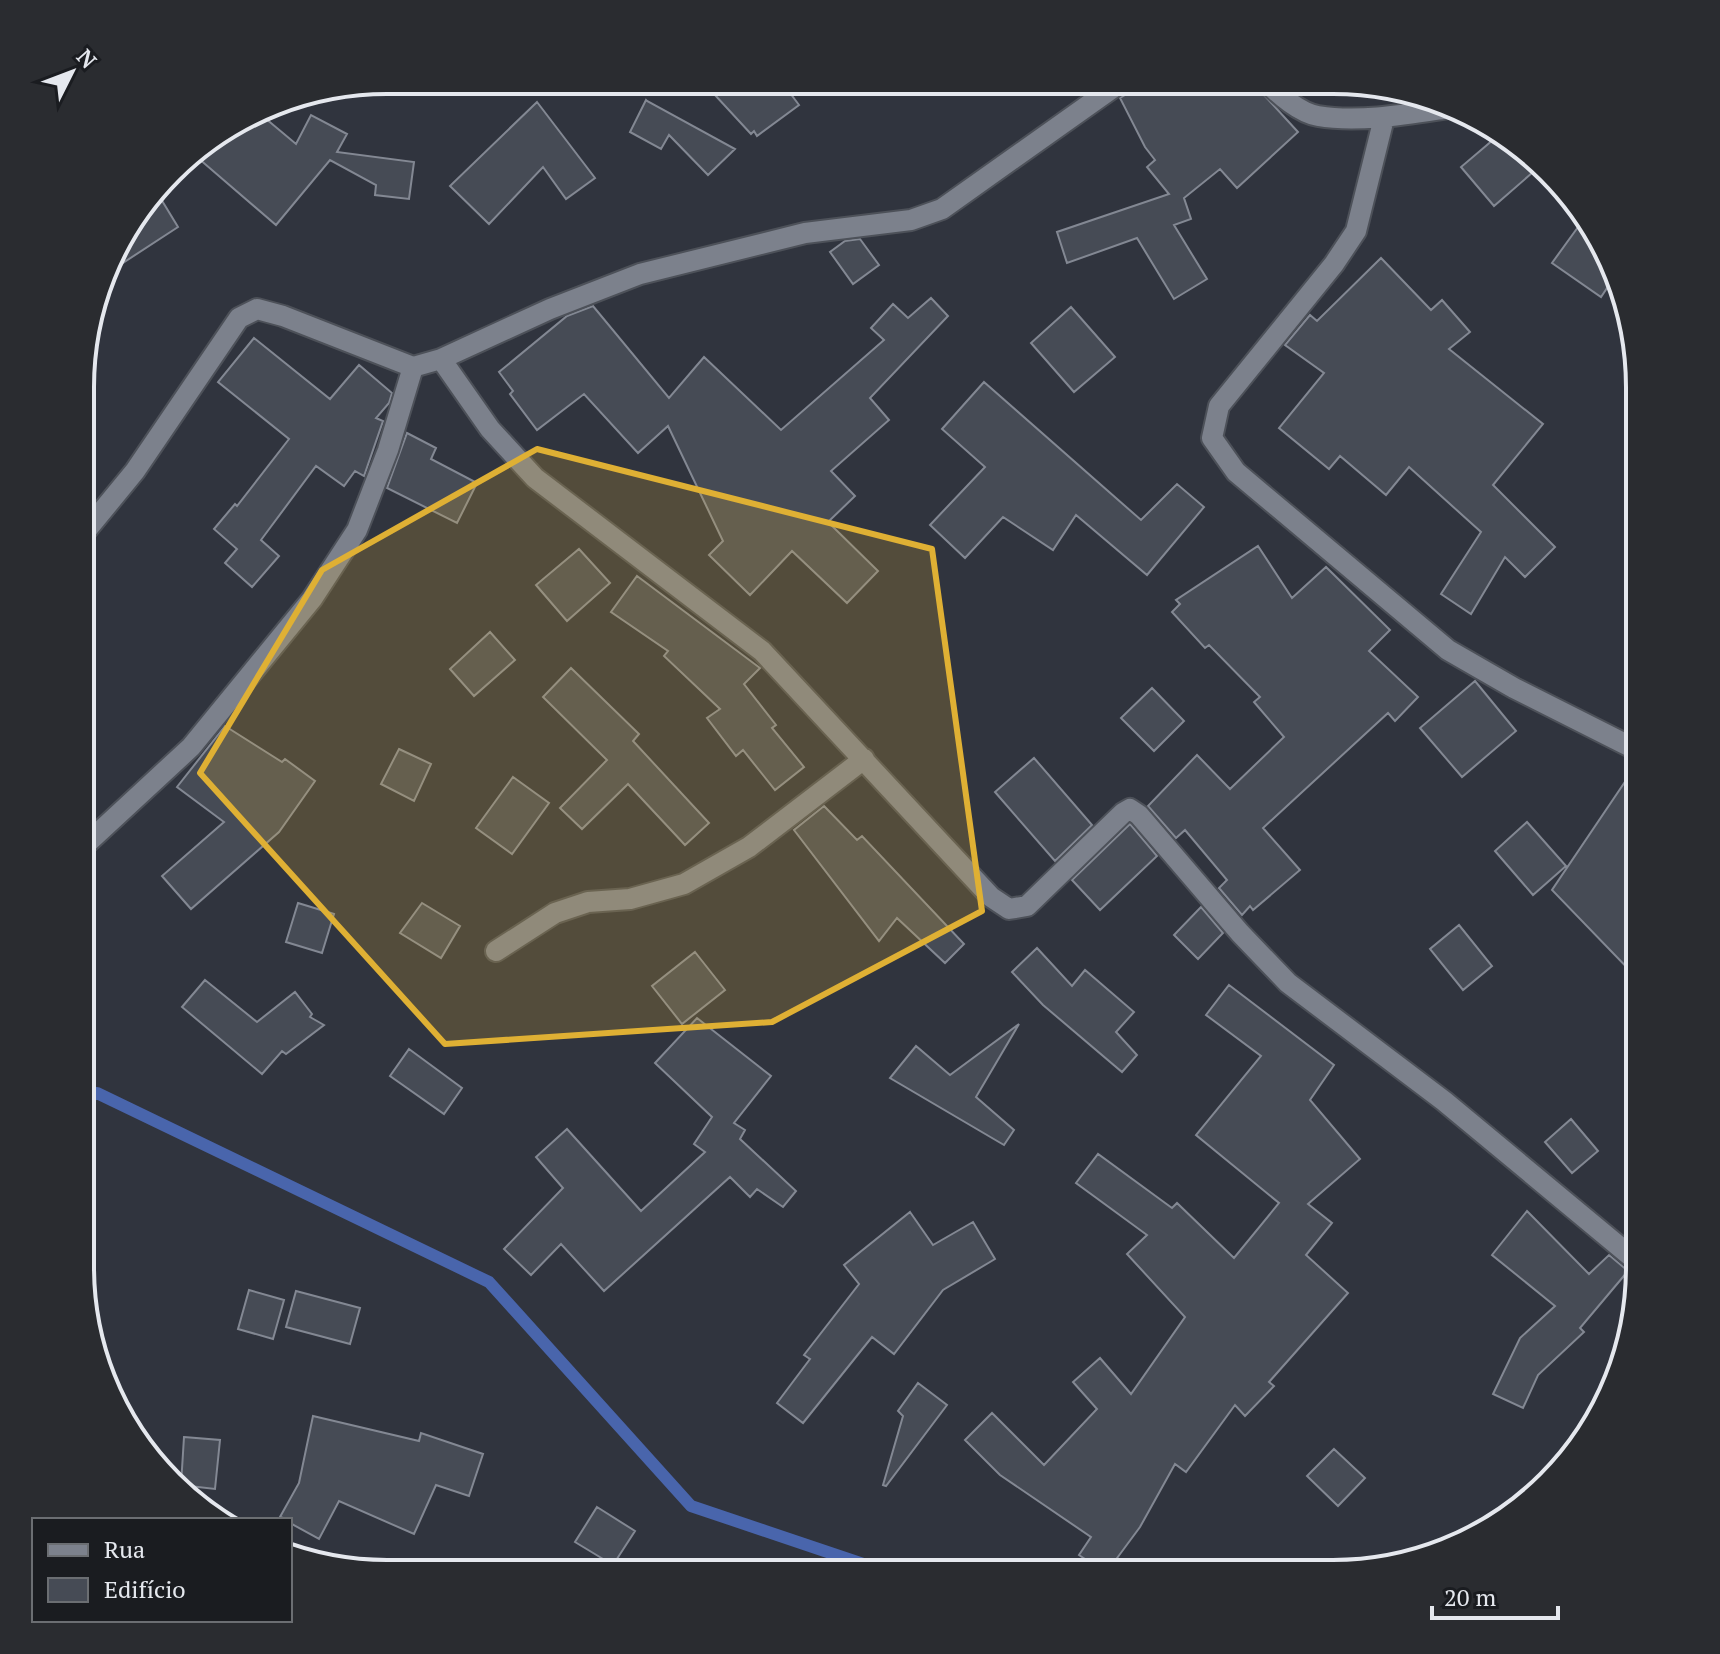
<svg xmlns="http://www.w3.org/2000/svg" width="1720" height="1654" font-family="'PT Serif',serif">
	<rect width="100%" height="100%" fill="#30343e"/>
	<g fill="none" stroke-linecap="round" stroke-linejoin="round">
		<path stroke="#4965ac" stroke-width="12" d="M82,1101L97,1093L489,1282L691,1506L875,1568L885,1573"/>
	</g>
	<path fill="#464b55" stroke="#838893" stroke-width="2" d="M702,81H781L799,105L757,136L754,131L751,134Z
		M1147,82H1252L1298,132L1237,188L1220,169L1184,198L1191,219L1174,225L1207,279L1174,299L1137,238L1067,263L1057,232L1169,194L1147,167L1155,160L1145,147L1120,98Z
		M646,100L647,101L735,149L708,175L669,135L661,149L630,132Z
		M537,102L595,178L566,199L543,167L489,224L450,186Z
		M259,113L296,144L311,115L347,134L337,152L414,162L409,199L375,195L376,185L330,160L276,225L191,152Z
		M1500,134L1532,173L1494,206L1461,167Z
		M161,199L178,227L106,274L121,233L137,214Z
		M1586,216L1617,273L1601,297L1552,263Z
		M860,239L879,265L853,284L830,252L845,241Z
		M1381,258L1431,310L1442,300L1470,332L1449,349L1543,424L1493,485L1555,547L1525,577L1505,557L1471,614L1441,594L1481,532L1409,467L1386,495L1340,456L1329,469L1279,428L1324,373L1285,345L1310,315L1317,321Z
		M931,298L948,316L870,398L889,420L831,471L855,496L828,522L878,571L847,603L792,551L750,595L709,555L723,541L668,426L638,453L584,394L537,430L510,394L513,391L499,372L567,316L593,306L669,398L704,357L781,430L884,340L871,328L893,304L908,318Z
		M1071,307L1115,357L1074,392L1031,343Z
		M254,338L330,399L359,365L392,393L389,403L376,418L383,421L364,476L355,471L344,486L316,466L261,540L279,556L252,587L225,563L237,549L214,529L235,504L237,506L289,439L218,382Z
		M984,382L1141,520L1177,484L1204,507L1147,575L1076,515L1053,550L1003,517L965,558L930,525L985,467L942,429Z
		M407,433L436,448L431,459L477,483L457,523L387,488Z
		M1258,546L1292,598L1326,567L1390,630L1369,651L1418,697L1395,721L1388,713L1263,828L1300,870L1253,910L1250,906L1242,915L1219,888L1227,880L1185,830L1176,838L1148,806L1197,755L1230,789L1284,737L1254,702L1260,697L1209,645L1205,648L1172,612L1180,604L1176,600Z
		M579,549L610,583L567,621L536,585Z
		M637,576L760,668L744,684L776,725L772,728L804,767L775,790L743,750L736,756L707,718L720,709L664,656L668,651L611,612Z
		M490,632L515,660L474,696L450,669Z
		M571,668L639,734L633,741L709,823L685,845L628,784L582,829L560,808L607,760L543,697Z
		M1475,681L1516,731L1462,777L1420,728Z
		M1152,688L1184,721L1154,751L1121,718Z
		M225,726L282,762L285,759L315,781L279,832L191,909L162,876L224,822L177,787Z
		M399,749L431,764L414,801L381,784Z
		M1034,758L1092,825L1055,861L995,792Z
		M1637,764H1639V980L1552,890Z
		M513,777L549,803L512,854L476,828Z
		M824,806L857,840L862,836L964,944L945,963L897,918L879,941L794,830Z
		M1527,822L1566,866L1533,895L1495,851Z
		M1130,824L1157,856L1100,910L1072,880Z
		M298,903L334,914L322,953L286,942Z
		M422,903L460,926L441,958L400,933Z
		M1201,907L1223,933L1198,959L1174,935Z
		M1459,925L1492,966L1463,990L1430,949Z
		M1037,948L1072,986L1085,970L1134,1012L1116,1032L1137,1055L1122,1072L1043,1005L1012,972Z
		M695,952L725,990L682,1024L652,986Z
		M205,980L257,1022L295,992L312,1014L310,1017L324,1025L286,1054L282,1051L262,1074L182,1007Z
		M1229,985L1334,1065L1310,1100L1360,1159L1308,1204L1332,1223L1306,1255L1348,1293L1269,1382L1274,1386L1245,1416L1235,1405L1186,1472L1175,1464L1140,1527L1106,1573L1079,1555L1091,1537L1000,1475L965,1440L992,1413L1044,1465L1097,1409L1073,1382L1100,1358L1131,1394L1185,1317L1127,1254L1147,1235L1076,1183L1098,1154L1172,1208L1177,1203L1234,1258L1279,1203L1196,1135L1261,1056L1206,1015Z
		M697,1018L771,1076L734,1123L745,1130L740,1139L796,1191L783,1207L757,1189L750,1197L730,1177L604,1291L561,1244L531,1275L504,1249L563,1188L536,1157L567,1129L641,1211L705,1152L694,1144L712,1117L655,1063Z
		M1019,1024L976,1097L1014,1130L1004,1145L890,1078L916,1046L950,1075Z
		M409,1049L462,1088L444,1114L390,1076Z
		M1571,1119L1598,1151L1572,1173L1545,1142Z
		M1527,1211L1589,1274L1609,1255L1628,1271L1580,1328L1584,1332L1538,1375L1523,1408L1493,1394L1520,1338L1555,1306L1492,1255Z
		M910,1212L933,1245L973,1222L995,1259L943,1290L894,1354L872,1337L803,1423L777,1403L810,1359L804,1355L859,1284L844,1265Z
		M249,1290L284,1300L273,1339L238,1329Z
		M296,1291L360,1308L350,1344L286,1327Z
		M918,1383L947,1405L886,1486L883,1485L903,1416L898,1411Z
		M313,1416L419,1441L421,1433L483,1454L469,1496L436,1485L414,1534L339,1501L319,1539L290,1523V1520L280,1517L299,1483Z
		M184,1437L220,1440L215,1489L181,1485Z
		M1334,1449L1365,1478L1338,1506L1307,1476Z
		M597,1507L635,1531L613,1565L575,1542Z"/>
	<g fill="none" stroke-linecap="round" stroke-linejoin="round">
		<defs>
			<path id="minor" d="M1267,82C1279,95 1300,113 1318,116C1359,123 1409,114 1449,108
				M1384,118L1356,231L1334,264L1219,406L1212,438L1236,472L1448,650L1514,688L1639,751
				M441,359L490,429L535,478L762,651L991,897L1009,909L1027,906L1123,813L1130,809L1139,815L1240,933L1288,983L1444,1101L1639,1263
				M85,532L135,471L239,318L257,309L283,316L413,367L441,359L550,309L640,274L805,233L911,220L942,209L1121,82
				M83,847L191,747L312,599L357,530L388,450L413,367
				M496,951L555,913L588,902L630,899L684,884L749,847L864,759"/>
		</defs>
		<use href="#minor" stroke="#4d5159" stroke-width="24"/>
		<use href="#minor" stroke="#7c818c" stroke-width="20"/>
	</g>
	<path fill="#dfb034" fill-opacity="0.2" stroke="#dfb034" stroke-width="6" stroke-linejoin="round" d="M537,449L932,549L982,911L772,1022L445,1044L200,773L322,570Z"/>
	<path d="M0 0H1720V1654H0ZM387 94H1333A293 293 0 0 1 1626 387V1267A293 293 0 0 1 1333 1560H387A293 293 0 0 1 94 1267V387A293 293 0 0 1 387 94Z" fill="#2a2c30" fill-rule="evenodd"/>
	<path fill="none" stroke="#e5e8ee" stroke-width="4" d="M387 94H1333A293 293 0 0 1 1626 387V1267A293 293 0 0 1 1333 1560H387A293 293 0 0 1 94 1267V387A293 293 0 0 1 387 94Z"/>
	<rect x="32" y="1518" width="260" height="104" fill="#1a1c20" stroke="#6b6e72" stroke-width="2"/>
	<rect x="48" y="1544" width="40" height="12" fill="#7c818c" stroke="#6b6e72" stroke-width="2"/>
	<text x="104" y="1558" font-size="24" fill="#e5e8ee">Rua</text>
	<rect x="48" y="1578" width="40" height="24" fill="#464b55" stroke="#6b6e72" stroke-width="2"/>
	<text x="104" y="1598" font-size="24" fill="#e5e8ee">Edifício</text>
	<g transform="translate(72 72) rotate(48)" stroke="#1a1c20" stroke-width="6" paint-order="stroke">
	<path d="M0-6L14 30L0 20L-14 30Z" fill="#e5e8ee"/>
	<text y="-12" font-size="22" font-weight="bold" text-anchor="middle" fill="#e5e8ee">N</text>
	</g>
	<path d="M1432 1606v12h126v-12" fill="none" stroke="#e5e8ee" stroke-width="4"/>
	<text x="1444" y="1606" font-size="24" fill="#e5e8ee" stroke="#1a1c20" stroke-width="6" paint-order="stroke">20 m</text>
</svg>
